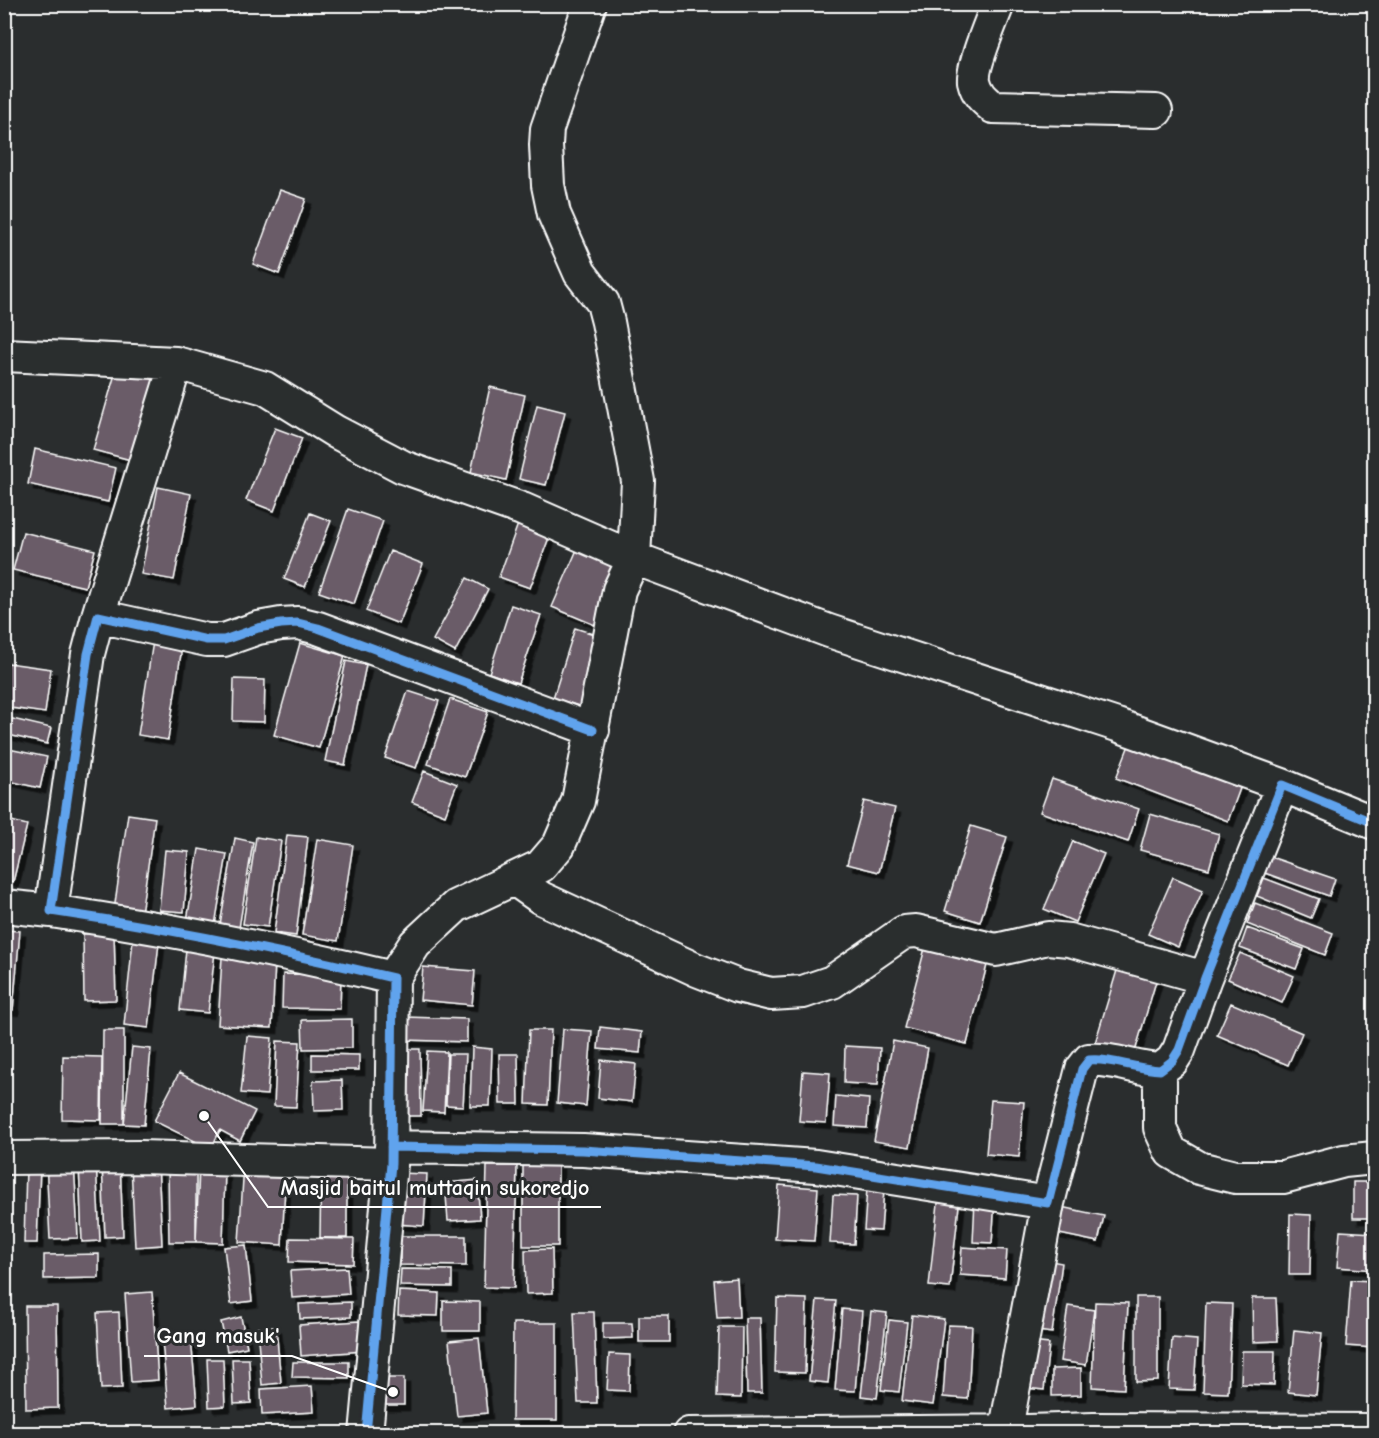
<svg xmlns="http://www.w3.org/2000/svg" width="1379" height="1438" font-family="'Comic Neue',sans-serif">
	<defs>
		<filter id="shadow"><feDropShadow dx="5.5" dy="5.5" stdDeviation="0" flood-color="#0009"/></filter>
	</defs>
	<rect width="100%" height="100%" fill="#2a2d2e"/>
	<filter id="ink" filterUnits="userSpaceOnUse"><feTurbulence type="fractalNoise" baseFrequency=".0167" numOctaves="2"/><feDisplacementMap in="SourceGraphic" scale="12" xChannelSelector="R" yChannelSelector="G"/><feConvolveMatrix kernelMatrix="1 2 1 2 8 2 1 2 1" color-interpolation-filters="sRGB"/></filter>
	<g filter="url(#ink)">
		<path fill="#6b5c68" stroke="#fff" stroke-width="1.5" filter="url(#shadow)" d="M280,190L306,199L279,274L253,264Z
			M119,360L156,371L131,460L93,450Z
			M490,387L525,395L506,480L471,472Z
			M537,405L565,412L546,485L519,479Z
			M275,428L302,438L274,511L246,500Z
			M35,449L116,468L108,502L28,484Z
			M158,487L191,494L174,580L141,574Z
			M348,509L383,521L354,604L319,592Z
			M310,513L331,521L305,587L284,579Z
			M518,524L550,535L530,588L499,577Z
			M23,532L95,550L85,587L13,570Z
			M579,545L622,564L595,625L552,607Z
			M390,551L423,564L399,624L366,611Z
			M467,578L488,589L455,652L433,640Z
			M511,605L541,615L518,683L489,673Z
			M575,628L603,637L582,707L553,698Z
			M154,635L183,640L168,740L138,735Z
			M300,643L345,656L319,748L274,735Z
			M346,661L366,665L345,765L325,761Z
			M8,663L51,669L45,713L4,707V688Z
			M234,679L265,680L264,722L233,721Z
			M408,691L439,701L416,768L385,758Z
			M450,699L488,712L465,777L428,764Z
			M4,717L51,728L47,744L4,734Z
			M1131,740L1242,783L1228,821L1116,778Z
			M4,748L47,757L40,788L4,780Z
			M424,771L457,784L445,815L412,802Z
			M1052,779L1139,809L1128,842L1040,812Z
			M864,801L895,808L879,872L847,864Z
			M128,814L155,818L141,913L114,910Z
			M1150,814L1219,834L1209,869L1140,850Z
			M4,819L27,825L13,882L4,879Z
			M971,826L1007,837L980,922L945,911Z
			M287,835L308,837L296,936L274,933Z
			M256,837L281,841L268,927L243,924Z
			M235,838L253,842L239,928L220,925Z
			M317,839L353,845L338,941L302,935Z
			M1073,841L1104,854L1075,922L1044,909Z
			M199,849L227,854L214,931L186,927Z
			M165,850L189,852L184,912L159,910Z
			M1265,855L1335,879L1329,896L1259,871Z
			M1173,877L1203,890L1178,947L1148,934Z
			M1264,878L1319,899L1311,918L1257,896Z
			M1255,903L1333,933L1325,955L1247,924Z
			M1247,928L1304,949L1296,969L1240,948Z
			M4,930L20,931L13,1010L4,1009Z
			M114,933L116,1000L84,1001L83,934Z
			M133,940L159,943L149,1028L124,1025Z
			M925,948L987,965L967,1044L904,1028Z
			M186,949L215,952L208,1013L180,1010Z
			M1240,953L1294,976L1282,1003L1228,979Z
			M222,957L275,960L272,1028L218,1025Z
			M423,967L475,971L472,1005L420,1000Z
			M1118,967L1157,978L1134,1055L1095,1043Z
			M283,974L341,975L340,1009L282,1008Z
			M1231,1003L1302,1033L1288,1065L1217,1035Z
			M406,1017L467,1019V1042L405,1040Z
			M352,1019V1048L303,1049L302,1020Z
			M600,1027L642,1032L640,1053L598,1049Z
			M563,1029L592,1031L586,1106L557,1103Z
			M103,1030H124V1124H102Z
			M529,1030H551L548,1105L526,1104Z
			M247,1036L272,1038L267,1095L241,1093Z
			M277,1041L300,1042L296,1107L274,1106Z
			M893,1041L928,1048L910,1147L874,1141Z
			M845,1046L880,1048L878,1085L844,1083Z
			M132,1047L151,1049L144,1125L124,1124Z
			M472,1047L492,1049L490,1106H470Z
			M399,1049H420L421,1116H400Z
			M427,1051L447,1052L444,1112L423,1111Z
			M312,1054L359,1055V1070H312Z
			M448,1054H466L463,1106L446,1105Z
			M499,1054H518L519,1104H500Z
			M63,1056L102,1057L101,1120L62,1119Z
			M601,1060L636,1064L632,1102L598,1098Z
			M803,1071L830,1073L826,1123L799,1121Z
			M179,1073L255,1111L240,1141L220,1130L211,1149L154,1121Z
			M342,1080L343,1110L314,1111L313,1081Z
			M836,1096L869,1099L867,1128L834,1126Z
			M991,1100L1024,1102L1019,1157L986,1154Z
			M74,1160L78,1238L50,1239L46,1161Z
			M120,1160L123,1236L105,1237L102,1161Z
			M96,1161L100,1241L82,1242L79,1162Z
			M158,1163L162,1245L135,1247L131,1165Z
			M244,1163L286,1166L282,1245L239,1242Z
			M523,1164H558V1246H523Z
			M168,1166H196V1242H169Z
			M321,1166H347V1238H320Z
			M487,1166H517L514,1288L484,1287Z
			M26,1167H40L37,1243H24Z
			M199,1167L225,1168L223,1243L196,1242Z
			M398,1173L427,1174L424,1226L396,1224Z
			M477,1180L480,1219L448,1221L445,1183Z
			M1353,1182H1374V1218H1353Z
			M779,1185L818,1188L814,1241L775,1239Z
			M867,1188L884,1189L881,1231L864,1230Z
			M939,1194L960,1196L950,1288L929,1286Z
			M833,1195L857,1196L854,1244L830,1243Z
			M975,1200L995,1201L992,1243L973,1242Z
			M1056,1206L1104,1216L1098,1242L1050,1232Z
			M1290,1214L1311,1215L1310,1275H1289Z
			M1340,1231L1374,1233V1270L1337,1267Z
			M400,1236H466V1266L400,1265Z
			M290,1238L354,1239L353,1264L289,1262Z
			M246,1245L252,1301L231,1304L224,1247Z
			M962,1247L1007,1250L1005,1278L960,1275Z
			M552,1249L553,1293L526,1294L525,1250Z
			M99,1254V1278L44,1279V1255Z
			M1040,1259L1062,1263L1052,1333L1030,1330Z
			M347,1268L349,1294L292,1298L290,1271Z
			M401,1269L452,1270V1287L400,1286Z
			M737,1278L739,1317L717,1318L714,1280Z
			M1351,1280L1374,1281V1348L1346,1346Z
			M399,1291L439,1293L438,1316L398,1315Z
			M152,1292L158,1380L131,1382L125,1294Z
			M1136,1297H1158V1381L1136,1382Z
			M777,1298L807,1299L805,1373L775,1372Z
			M1252,1298H1276L1278,1341L1253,1342Z
			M817,1300L836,1301L828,1383L809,1381Z
			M443,1301L480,1302V1331H443Z
			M351,1302V1317L300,1319L299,1304Z
			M1095,1302L1128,1303L1124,1389L1092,1387Z
			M1206,1303L1232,1304L1228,1393L1203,1392Z
			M25,1306H57L58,1408L26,1409Z
			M1068,1306L1094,1310L1086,1365L1060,1361Z
			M842,1309L862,1311L855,1391L835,1390Z
			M871,1311L887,1313L877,1398L861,1396Z
			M119,1312L122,1388L101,1389L97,1313Z
			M574,1312H594L597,1403H578Z
			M912,1315L944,1319L933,1405L902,1401Z
			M639,1316H669V1342H639Z
			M241,1317L247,1347L227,1351L221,1322Z
			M745,1318H760L762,1393H747Z
			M889,1320L907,1322L899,1392L881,1390Z
			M360,1321L363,1351L301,1356L299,1325Z
			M513,1323H557V1420H512Z
			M603,1323H632L633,1338L603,1339Z
			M948,1325L972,1326L968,1399L943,1397Z
			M276,1327L281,1383L262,1385L257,1328Z
			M719,1327H742L741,1398L717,1397Z
			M1294,1330L1322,1333L1316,1395L1288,1392Z
			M191,1338L197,1405L168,1408L162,1340Z
			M479,1338L487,1413L457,1416L449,1341Z
			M1172,1338L1197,1340L1194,1390L1169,1389Z
			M1031,1342L1049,1344L1044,1390L1026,1388Z
			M1242,1351H1275L1274,1385L1241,1384Z
			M609,1354L630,1355L629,1391L607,1390Z
			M207,1359H223L225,1406L209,1407Z
			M232,1359H249L251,1403L234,1404Z
			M293,1362H349V1378L292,1377Z
			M1081,1368V1395L1052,1396V1369Z
			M382,1378H404V1405H381Z
			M312,1386L314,1412L262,1415L261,1389Z"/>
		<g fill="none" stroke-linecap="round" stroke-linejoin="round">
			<defs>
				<path id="street" d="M590,4L547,129L546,145L548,185L554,214L580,273L603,303L608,322L638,481L634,558L829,631L1117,725L1282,785
					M998,4C992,19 972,67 974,81C977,94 984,100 993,107L1156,111
					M4,355L176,363L265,388L336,432L403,467L522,509L634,558L619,590L578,801L559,845L541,866L456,906L415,944L393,978
					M98,616L176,363
					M514,879L541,898L697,970L738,986L771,994L803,992L832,982L904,932L916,931L996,950L1048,938L1069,940L1205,978
					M4,906L51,911
					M1160,1070V1128L1171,1152L1199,1168L1235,1177H1283L1344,1161L1374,1158
					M391,1147L583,1150L816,1166L1048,1203L1082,1069L1089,1060C1112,1058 1136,1069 1160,1070L1172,1061L1179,1050L1205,978L1282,785L1374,823
					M4,1158L140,1157L391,1164
					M366,1434L391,1164L393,978C280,951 166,928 51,911L88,654L98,616L207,640H224L258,628L281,624L298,623L318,628L593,730
					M689,1434L1027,1431L1094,1429L1374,1430
					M1005,1434L1048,1203"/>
			</defs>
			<use href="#street" stroke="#fff" stroke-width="36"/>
			<use href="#street" stroke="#2a2d2e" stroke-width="32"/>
			<defs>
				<path id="cycleway" d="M391,1147L583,1150L816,1166L1048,1203L1082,1069L1089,1060C1112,1058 1136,1069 1160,1070L1172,1061L1179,1050L1205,978L1282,785L1374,823
					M366,1434L391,1164L393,978C280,951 166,928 51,911L88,654L98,616L207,640H224L258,628L281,624L298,623L318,628L593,730"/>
			</defs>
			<use href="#cycleway" stroke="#2a2d2e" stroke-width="13"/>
			<use href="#cycleway" stroke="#60a3ed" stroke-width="9"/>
		</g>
	</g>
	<path fill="none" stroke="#fff" stroke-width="2" d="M204 1116L268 1207H601M393 1392L292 1356H144"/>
	<g fill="#fff" stroke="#2a2d2e" stroke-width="2">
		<circle cx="204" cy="1116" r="6"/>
		<circle cx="393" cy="1392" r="6"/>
	</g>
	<g font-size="22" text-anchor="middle" font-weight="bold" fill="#fff" stroke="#2a2d2e" stroke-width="6" stroke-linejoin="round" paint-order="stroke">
		<text x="435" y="1195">Masjid baitul muttaqin sukoredjo</text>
		<text x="218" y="1343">Gang masuk'</text>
	</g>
	<rect width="1379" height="1438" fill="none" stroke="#2a2d2e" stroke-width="24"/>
	<rect x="12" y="12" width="1355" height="1414" fill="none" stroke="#fff" stroke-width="2" filter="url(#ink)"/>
</svg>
